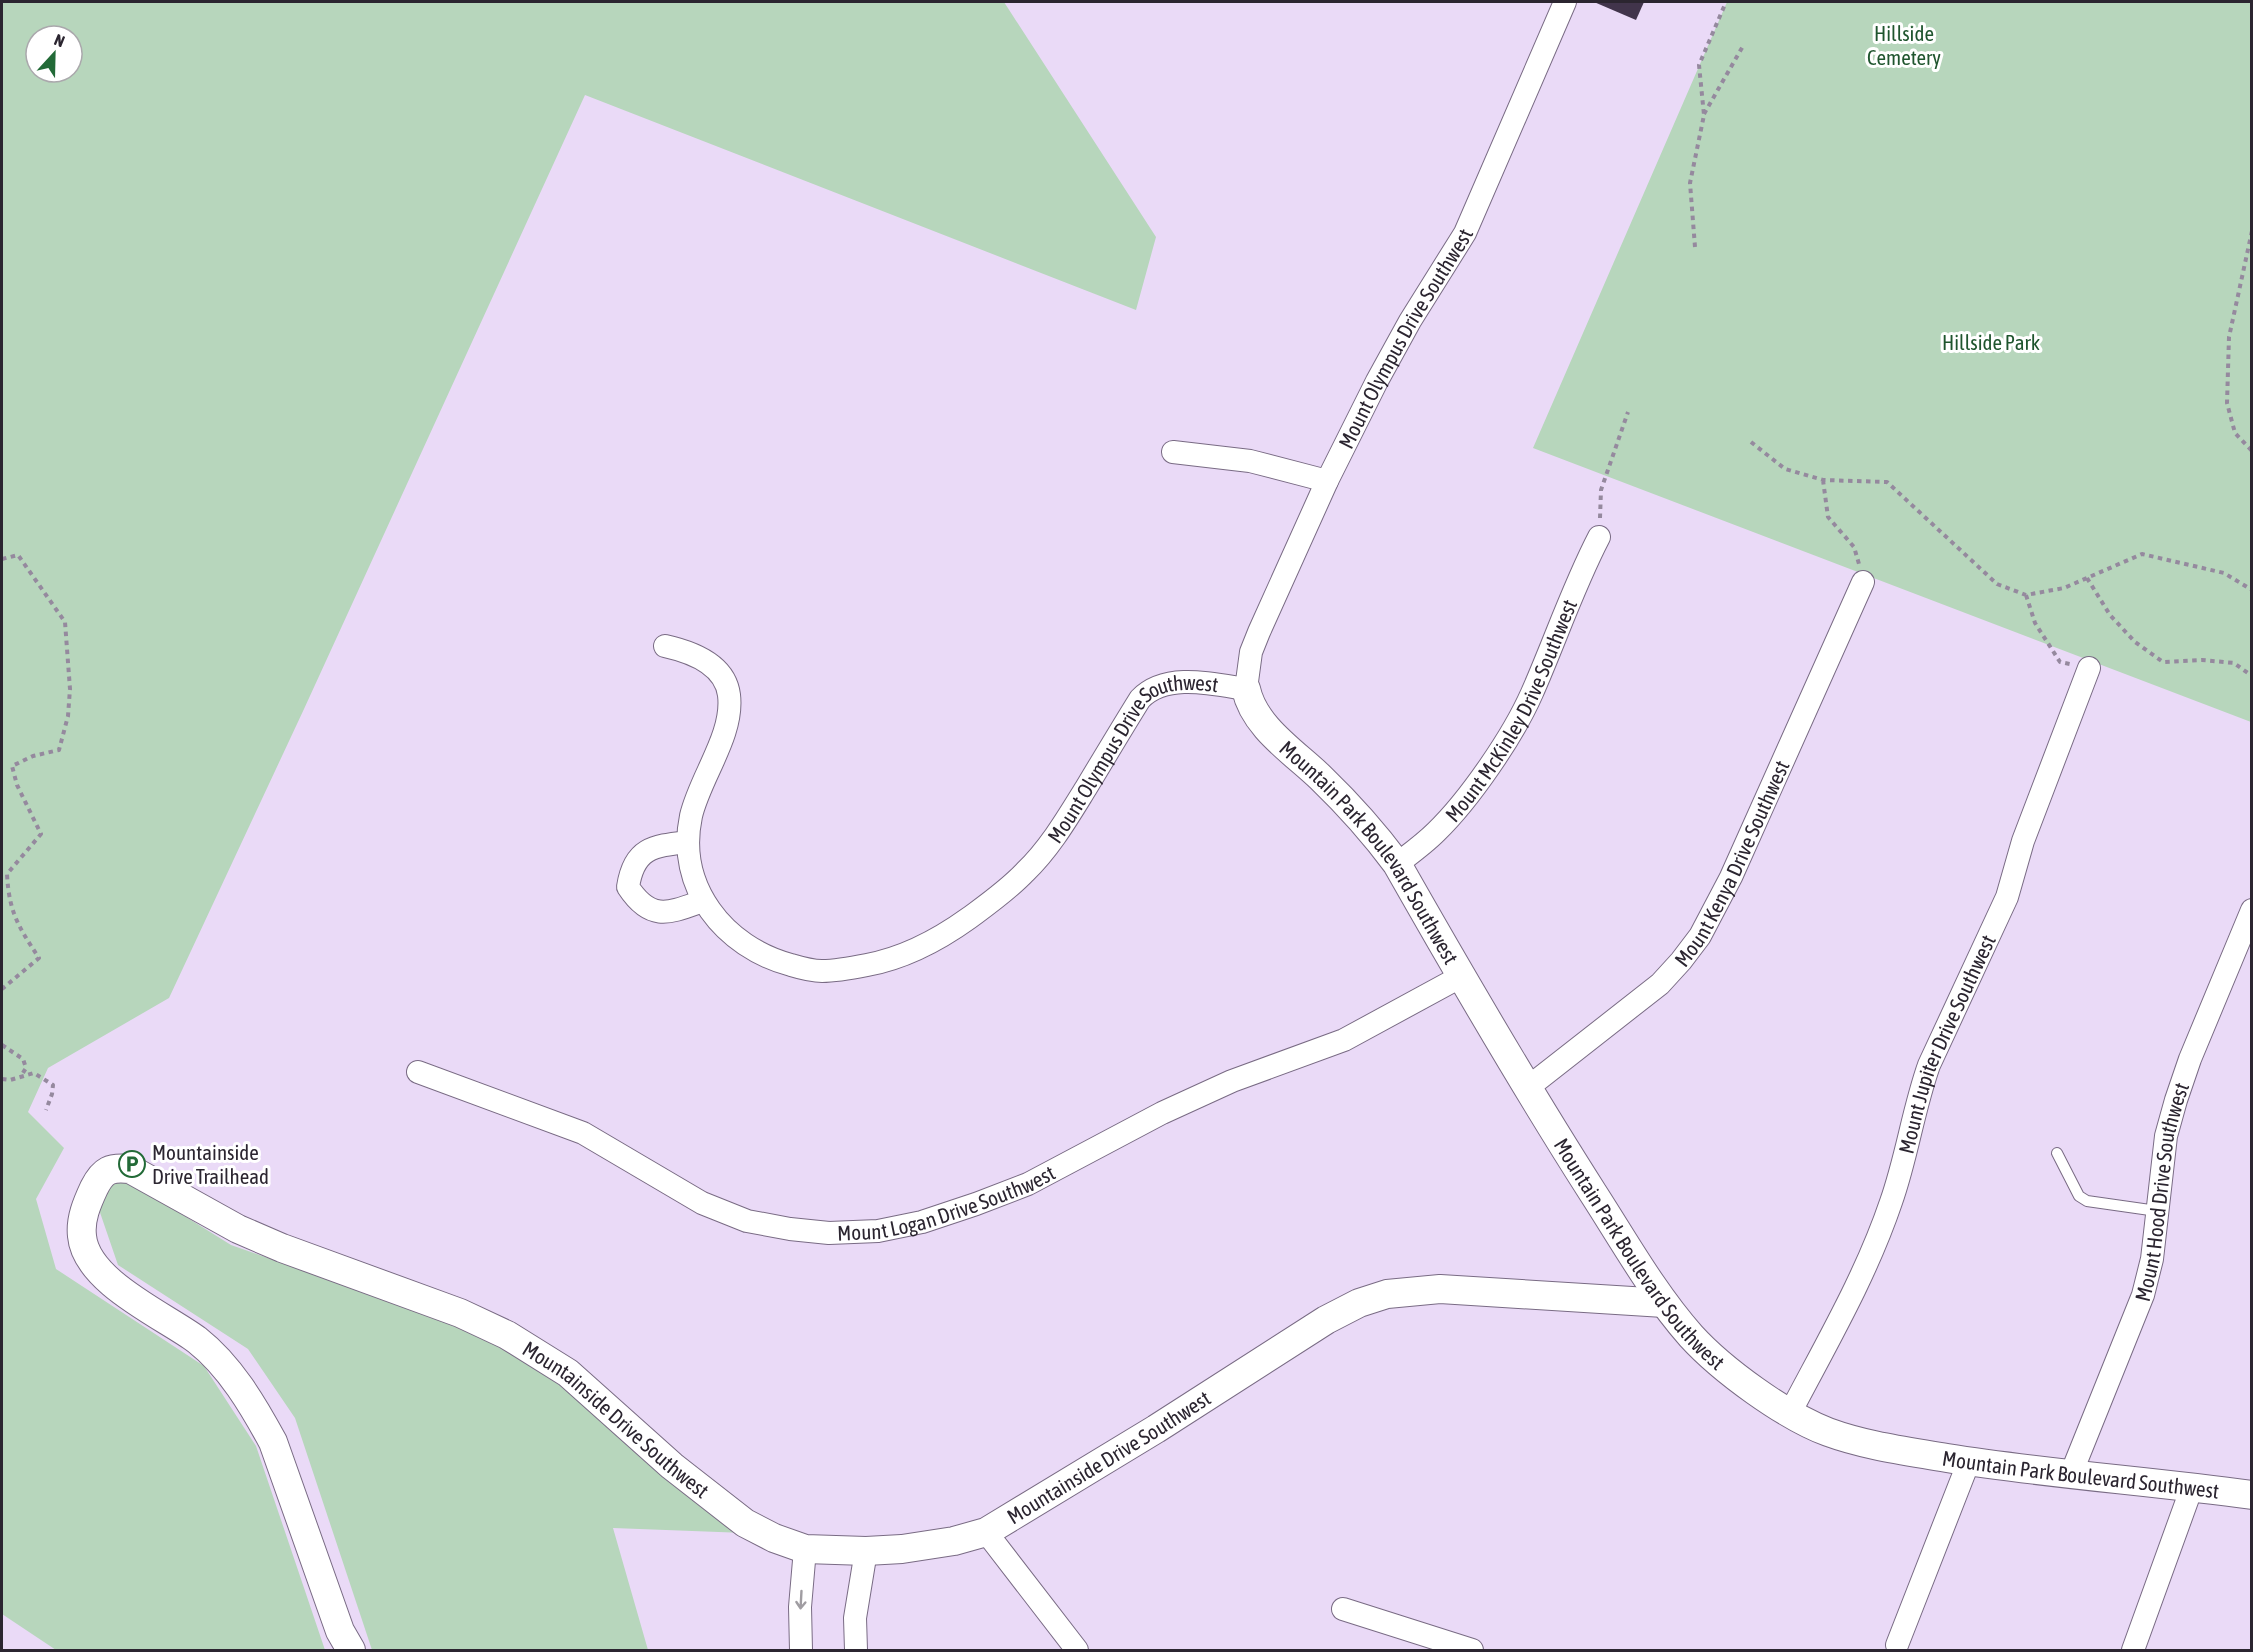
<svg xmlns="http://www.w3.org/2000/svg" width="2253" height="1652" font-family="'Asap Condensed',sans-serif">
	<rect width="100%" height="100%" fill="#eadaf7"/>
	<path fill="#b7d6bc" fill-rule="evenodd" d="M2,2H1004L1156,237L1136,310L585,95L304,709L169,998L48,1068L28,1112L64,1148L36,1199L56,1269L204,1366L256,1446L325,1650H56L2,1614ZM36,36H72V72H36Z
		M1727,2H2251V722L1533,448Z
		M111,1170L231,1245L504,1341L681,1459L745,1533L613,1528L648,1650H372L295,1418L248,1349L118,1265L94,1195Z"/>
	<path fill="#41344b" d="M1594,2H1644L1636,20Z"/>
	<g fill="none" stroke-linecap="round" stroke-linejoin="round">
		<defs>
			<path id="service" d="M2057,1153L2079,1196L2087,1201L2157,1211"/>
			<g id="minor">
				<path d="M1173,452L1250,461L1327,481"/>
				<path id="s1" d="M665,646C692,652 725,664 729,695C734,735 700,777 691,816C676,887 724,947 791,965C801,968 812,971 822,971C837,971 852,968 867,965C905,958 937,941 969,918C988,904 1008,890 1025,872C1050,848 1068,817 1086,788C1104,758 1122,728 1140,699C1166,672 1213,684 1246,689L1251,652L1259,632L1327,481L1377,381L1410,321L1465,233L1565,2"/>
				<path d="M687,842C653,846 634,848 628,887C651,922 669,913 703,901"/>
				<path id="s2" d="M1397,864C1410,854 1424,844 1436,832C1470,799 1513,736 1532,693C1555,641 1573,587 1599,537"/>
				<path id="s3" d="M418,1072L583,1133L702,1203L747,1221L790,1229L829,1233L878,1231L922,1222L976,1204L1028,1184L1162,1113L1232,1081L1344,1040L1460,977"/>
				<path id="s4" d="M1526,1089L1660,984L1681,961L1700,936L1731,877L1863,582"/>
				<path id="s5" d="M1790,1413C1826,1344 1866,1276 1891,1202C1907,1157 1913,1110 1929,1065L2007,897L2023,841L2089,668"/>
				<path id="s6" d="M2071,1474L2143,1295L2152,1259L2166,1136L2176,1100L2190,1059L2252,910"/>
				<path d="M986,1532L1077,1650"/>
				<path d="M1343,1609L1472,1650"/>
				<path d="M1897,1645L1969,1461"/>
				<path d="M801,1650L800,1607L805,1549"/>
				<path d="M856,1650L855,1618L866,1551"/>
				<path d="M2133,1650L2192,1487"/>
			</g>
			<g id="tertiary">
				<path id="s7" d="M1246,689C1254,727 1294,752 1321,778C1349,805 1374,833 1397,864C1460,975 1524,1085 1593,1193C1624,1241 1653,1293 1691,1336C1722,1370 1785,1416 1828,1432C1866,1446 1907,1451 1947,1458C2048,1474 2150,1481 2252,1495"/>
				<path id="s8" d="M351,1650L340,1631L273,1442C253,1405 230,1366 197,1340C165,1316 86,1282 82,1236C80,1219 87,1203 94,1188C103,1170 110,1167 130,1169L238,1229L282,1248L460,1313L507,1335L568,1373L672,1466L745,1523L774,1538L805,1549L866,1551L902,1549L954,1541L986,1532L1156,1429L1326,1320L1359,1303L1387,1294L1440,1289L1664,1303"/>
			</g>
		</defs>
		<use href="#service" stroke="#796b84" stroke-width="12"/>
		<use href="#minor" stroke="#796b84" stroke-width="24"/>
		<use href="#tertiary" stroke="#796b84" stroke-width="30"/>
		<path stroke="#95899e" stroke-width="4" stroke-dasharray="4.5 4.5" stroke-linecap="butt" d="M1704,114L1743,46
			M2252,231L2229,337L2227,403L2235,433L2252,451
			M1695,247L1690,183L1704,115L1699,65L1726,2
			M1751,442L1785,469L1823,480L1887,482L1997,584L2026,595L2064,588L2142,554L2224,573L2252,590
			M1823,480L1828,517L1854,547L1859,564
			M1600,518L1601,490L1628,412
			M2,559L18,555L65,622L70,689L68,716L59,750L33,756L12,766L17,785L41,834L7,874C9,912 18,926 39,958L2,989
			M2087,578L2110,615L2135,642L2163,662L2202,660L2234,663L2252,676
			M2026,595L2035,623L2060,662L2070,664
			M2,1045L23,1059L26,1068L21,1076
			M2,1079L10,1080L34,1073L53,1085L52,1094L46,1110"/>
		<use href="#service" stroke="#fff" stroke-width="10"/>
		<use href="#minor" stroke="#fff" stroke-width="22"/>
		<use href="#tertiary" stroke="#fff" stroke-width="28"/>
	</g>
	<defs><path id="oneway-shaft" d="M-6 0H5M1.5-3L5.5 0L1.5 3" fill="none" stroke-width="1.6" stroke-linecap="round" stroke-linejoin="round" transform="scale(1.5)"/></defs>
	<use stroke="#a09da2" href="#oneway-shaft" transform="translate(801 1600) rotate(93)"/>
	<defs>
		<symbol id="parking-ring" viewBox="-11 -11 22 22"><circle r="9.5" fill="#fff" stroke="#226a37" stroke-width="1.5"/><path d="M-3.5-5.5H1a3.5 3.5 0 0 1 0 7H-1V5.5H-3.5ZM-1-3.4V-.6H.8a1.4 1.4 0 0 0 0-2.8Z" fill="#226a37"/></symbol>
	</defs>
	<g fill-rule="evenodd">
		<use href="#parking-ring" x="117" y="1149" width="30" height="30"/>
	</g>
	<g text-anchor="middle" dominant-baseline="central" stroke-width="6" stroke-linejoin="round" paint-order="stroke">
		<g font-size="21" fill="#1f552e" stroke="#fff">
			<text x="1904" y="33">Hillside<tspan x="1904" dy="24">Cemetery</tspan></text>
			<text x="1991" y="342">Hillside Park</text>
		</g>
		<g font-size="21" fill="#2b2530" stroke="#fff">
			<text stroke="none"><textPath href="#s1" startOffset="1382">Mount Olympus Drive Southwest</textPath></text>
			<text stroke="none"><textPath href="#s2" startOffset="195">Mount McKinley Drive Southwest</textPath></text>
			<text stroke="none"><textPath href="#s1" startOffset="842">Mount Olympus Drive Southwest</textPath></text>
			<text stroke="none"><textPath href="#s7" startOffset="207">Mountain Park Boulevard Southwest</textPath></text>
			<text stroke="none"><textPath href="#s4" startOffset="312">Mount Kenya Drive Southwest</textPath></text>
			<text stroke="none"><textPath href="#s5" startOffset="402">Mount Jupiter Drive Southwest</textPath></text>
			<text stroke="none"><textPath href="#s6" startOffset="298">Mount Hood Drive Southwest</textPath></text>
			<text stroke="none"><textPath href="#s3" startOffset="567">Mount Logan Drive Southwest</textPath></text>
			<text stroke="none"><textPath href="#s7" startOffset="693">Mountain Park Boulevard Southwest</textPath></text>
			<text stroke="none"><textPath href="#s8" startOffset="1156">Mountainside Drive Southwest</textPath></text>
			<text stroke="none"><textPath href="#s8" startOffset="1714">Mountainside Drive Southwest</textPath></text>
			<text stroke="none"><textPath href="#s7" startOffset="1215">Mountain Park Boulevard Southwest</textPath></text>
		</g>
		<g font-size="21" fill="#2b2530" stroke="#fff" text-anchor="start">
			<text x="152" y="1152">Mountainside<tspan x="152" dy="24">Drive Trailhead</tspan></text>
		</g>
	</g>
	<rect width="2253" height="1652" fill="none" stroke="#2b2530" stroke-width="6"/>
	<g transform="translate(54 54) rotate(22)"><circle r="28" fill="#ffffff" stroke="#aaa8ac" stroke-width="1.5"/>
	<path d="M0-4.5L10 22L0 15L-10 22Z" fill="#226a37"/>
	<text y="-9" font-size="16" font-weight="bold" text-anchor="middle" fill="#2b2530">N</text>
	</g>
</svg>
